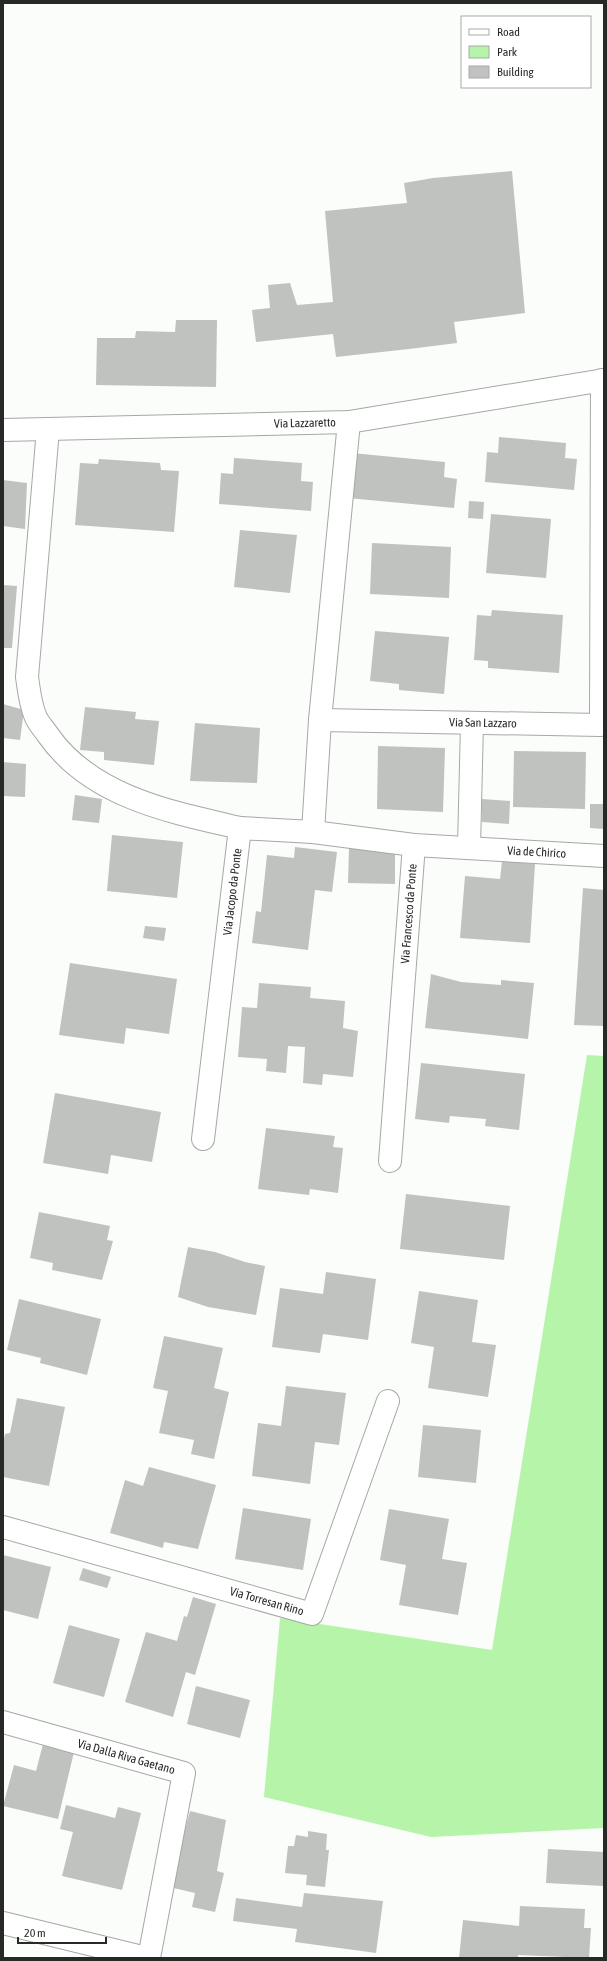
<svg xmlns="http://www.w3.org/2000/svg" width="607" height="1961" font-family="'Asap Condensed',sans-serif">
	<rect width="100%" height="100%" fill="#fafdf9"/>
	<path fill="#b6f4a9" d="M587,1055L604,1056V1828L431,1837L264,1797L280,1618L492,1650Z"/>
	<path fill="#bfc2be" d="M512,171L525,313L454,322L457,343L409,349L336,357L333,334L256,342L252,310L270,308L268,285L290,283L297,305L333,302L325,211L407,203L404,183L433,178Z
		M176,320H217L216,387L96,385L97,338H135L136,331L175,332Z
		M499,437L566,443L565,458L577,459L574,490L485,482L487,452L498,453Z
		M352,453L445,462L444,477L457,479L454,508L348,498Z
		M234,458L302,463L301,481L313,482L311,511L219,504L221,473L233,474Z
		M99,459L160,463L161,470L179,471L174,532L75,525L80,463L98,464Z
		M3,480L27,483L25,529L3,526Z
		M469,501L484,502L483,519L468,518Z
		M491,514L551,519L546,578L486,573Z
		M240,530L297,535L290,593L234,587Z
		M372,543L451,547L449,598L370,594Z
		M3,585L17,586L12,648H3Z
		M492,610L563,615L559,673L488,668V661L474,660L477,615L491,616Z
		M375,631L449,637L444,694L399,690V684L370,681Z
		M3,704L24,710L20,740L3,738Z
		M85,707L136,712L135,719L159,721L154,765L104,760V752L80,750Z
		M195,723L260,728L257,783L190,781Z
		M378,746L445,748L443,812L377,809Z
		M514,751L586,752L585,809L513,807Z
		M3,762L26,764L25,797L3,796Z
		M75,795L102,799L99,823L72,820Z
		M482,799L510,801L509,824L482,822Z
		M590,804H604V829L590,828Z
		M112,835L183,842L177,898L107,891Z
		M295,847L337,852L332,892L315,890L308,950L252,943L256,911L261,912L267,855L294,858Z
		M349,848L395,849V884L348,883Z
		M502,861L535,864L530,943L460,938L465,876L500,879Z
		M583,888L604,890V1026L574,1025Z
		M145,926L166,928L164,941L143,938Z
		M70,963L177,979L169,1034L126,1028L124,1044L59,1035Z
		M431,974L461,982L501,985V980L534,983L528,1039L425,1028Z
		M259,983L311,987L310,998L345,1001L343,1028L358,1031L353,1077L323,1074L322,1085L303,1083L305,1047L288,1046L286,1073L266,1071L267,1059L238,1057L242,1007L257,1008Z
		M421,1063L525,1074L519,1130L485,1126L486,1119L450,1116L449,1123L415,1119Z
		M55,1093L161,1112L152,1162L111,1155L108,1174L43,1163Z
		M266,1128L335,1136L333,1147L343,1148L338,1193L310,1189L309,1195L258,1189Z
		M406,1194L510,1206L504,1260L400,1249Z
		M39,1212L110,1226L107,1240L113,1241L102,1280L52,1270L53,1263L30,1258Z
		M188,1247L215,1252L245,1262L265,1266L256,1315L208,1307L178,1297Z
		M326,1272L376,1279L368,1340L323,1334L320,1353L272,1347L280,1288L323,1294Z
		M419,1291L478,1300L472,1342L496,1345L488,1397L428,1388L434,1347L411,1343Z
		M19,1299L101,1319L87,1375L40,1363L41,1358L7,1350Z
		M164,1336L223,1348L214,1388L229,1392L214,1459L191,1454L194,1440L159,1433L168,1391L153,1388Z
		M286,1386L346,1393L339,1445L315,1442L310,1484L252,1476L258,1423L281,1426Z
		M17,1398L65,1407L49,1486L3,1477V1444L5,1434L10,1433Z
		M423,1425L481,1430L476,1483L418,1477Z
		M149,1467L216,1485L198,1549L164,1542L163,1548L110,1533L125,1480L143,1486Z
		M243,1508L311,1519L303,1570L235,1559Z
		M389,1509L449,1519L442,1559L467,1563L458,1615L399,1605L406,1565L380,1560Z
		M3,1555L51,1567L38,1619L3,1610Z
		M83,1568L111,1577L107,1588L79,1580Z
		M193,1597L216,1604L195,1675L186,1672L173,1717L125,1702L146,1632L177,1641L184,1616L187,1617Z
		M69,1625L120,1639L104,1697L53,1683Z
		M196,1686L250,1700L240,1738L187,1724Z
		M43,1744L74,1752L58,1819L3,1806L14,1765L36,1771Z
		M66,1805L115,1818L118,1807L141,1813L122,1890L62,1876L73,1832L60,1829Z
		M190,1811L226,1820L217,1871L224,1873L215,1912L192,1907L195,1893L165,1886L178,1830H185Z
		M308,1831L327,1834L326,1850H329L325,1887L306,1885L307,1875L285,1873L288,1846H294L296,1835L308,1837Z
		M548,1849L604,1852V1886L546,1883Z
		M304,1893L383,1901L376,1953L295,1942L297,1929L233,1921L236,1898L302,1907Z
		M520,1906L585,1909L584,1928H591L589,1958L518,1955V1958H459L463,1920L519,1926Z"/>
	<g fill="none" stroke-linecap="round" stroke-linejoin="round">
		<defs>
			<g id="minor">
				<path d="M48,429L27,677C29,690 30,703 35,715C37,722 44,729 48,735C91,797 171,812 240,828"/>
				<path id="s1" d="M3,430L349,422L604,380"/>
				<path id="s2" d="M320,720L601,725L602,380"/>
				<path d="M313,832L320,720L349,422"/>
				<path d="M469,848L472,723"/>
				<path id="s3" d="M203,1139L240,828L313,832L414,845L604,856"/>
				<path id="s4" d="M390,1161L414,845"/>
				<path id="s5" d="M3,1527L312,1614L388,1401"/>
				<path id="s6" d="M3,1722L184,1773L149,1958"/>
				<path d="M3,1923L146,1958"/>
			</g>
		</defs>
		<use href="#minor" stroke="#a5a8a5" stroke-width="24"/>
		<use href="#minor" stroke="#fff" stroke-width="22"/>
	</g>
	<g text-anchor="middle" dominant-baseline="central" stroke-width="4" stroke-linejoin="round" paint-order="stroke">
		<g font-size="12" fill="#282927" stroke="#fff">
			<text stroke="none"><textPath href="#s1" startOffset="302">Via Lazzaretto</textPath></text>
			<text stroke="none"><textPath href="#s2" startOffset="163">Via San Lazzaro</textPath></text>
			<text stroke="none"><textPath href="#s3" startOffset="611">Via de Chirico</textPath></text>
			<text stroke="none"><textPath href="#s3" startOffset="249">Via Jacopo da Ponte</textPath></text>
			<text stroke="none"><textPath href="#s4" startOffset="248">Via Francesco da Ponte</textPath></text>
			<text stroke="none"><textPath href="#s5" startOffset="274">Via Torresan Rino</textPath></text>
			<text stroke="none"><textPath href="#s6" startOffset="128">Via Dalla Riva Gaetano</textPath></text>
		</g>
	</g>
	<rect width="607" height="1961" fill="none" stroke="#282927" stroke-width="8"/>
	<rect x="461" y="16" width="130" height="72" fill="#ffffff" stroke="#a9a9a9"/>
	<rect x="469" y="29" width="20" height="6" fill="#ffffff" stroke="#a9a9a9"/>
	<text x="497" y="36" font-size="12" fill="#282927">Road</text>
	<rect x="469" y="46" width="20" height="12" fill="#b6f4a9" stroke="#a9a9a9"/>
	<text x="497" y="56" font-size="12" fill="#282927">Park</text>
	<rect x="469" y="66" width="20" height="12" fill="#bfc2be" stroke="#a9a9a9"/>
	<text x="497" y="76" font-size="12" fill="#282927">Building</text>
	<path d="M18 1937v6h88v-6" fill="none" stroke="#282927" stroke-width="2"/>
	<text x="24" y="1937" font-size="12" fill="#282927" stroke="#ffffff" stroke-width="3" paint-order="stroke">20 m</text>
</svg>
